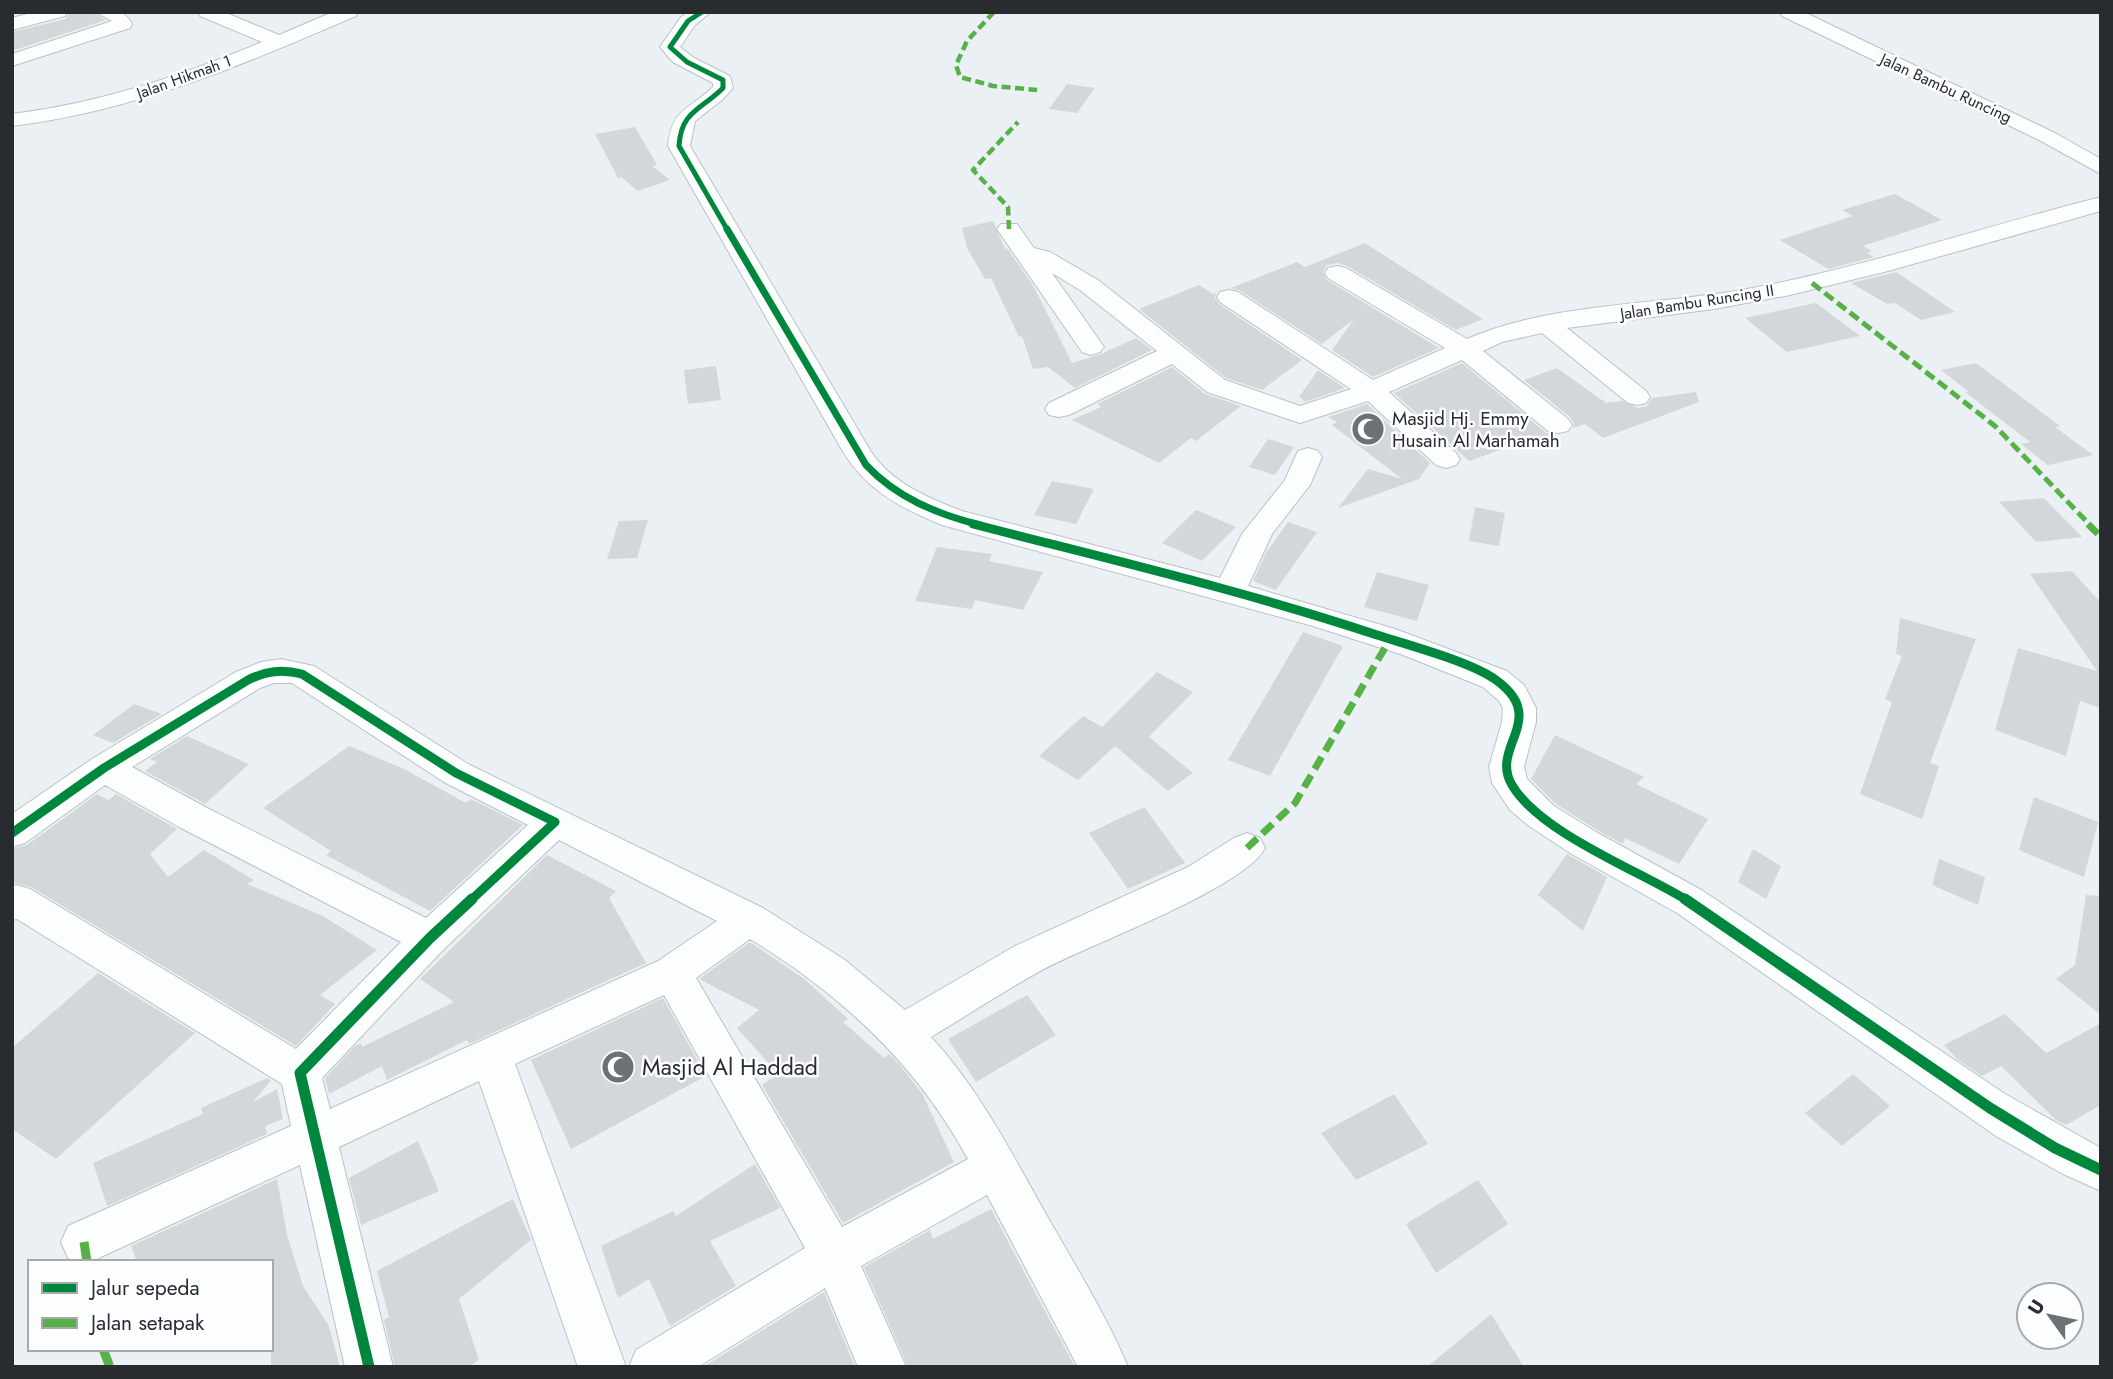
<svg xmlns="http://www.w3.org/2000/svg" width="2113" height="1379" font-family="Jost,sans-serif">
	<rect width="100%" height="100%" fill="#ebf0f4"/>
	<path fill="#d4d7da" d="M69,12H93L106,20L12,51V32L66,19Z
		M1067,84L1095,88L1077,113L1049,109Z
		M635,127L657,165L652,166L670,180L638,191L621,177L618,178L595,134Z
		M1895,194L1942,220L1863,246L1872,251L1867,253L1874,257L1828,269L1780,240L1853,216L1842,210Z
		M993,221L1005,249L1007,248L1034,287L1072,363L1101,354L1136,338L1152,350L1075,388L1048,367L1033,369L1022,336L1019,337L991,278L985,279L967,248L962,228Z
		M1365,243L1483,319L1456,330L1347,266L1338,263L1327,265L1323,272L1327,280L1439,348L1373,377L1332,350L1354,319L1322,344L1239,290L1231,288L1297,262L1305,267Z
		M1896,272L1920,288L1955,312L1921,320L1895,303L1887,304L1851,283Z
		M1199,285L1213,294L1216,293L1215,298L1219,304L1302,360L1262,390L1226,378L1139,309Z
		M1816,303L1860,336L1787,352L1745,318Z
		M1462,363L1546,433L1554,435L1519,446L1516,444L1469,461L1394,393Z
		M1976,363L2060,426L2055,427L2093,455L2048,465L2021,444L2030,442L1965,392H1969L1941,370Z
		M716,366L721,400L688,404L684,370Z
		M1172,367L1205,394L1241,406L1196,441L1191,438L1159,463L1072,420L1101,407L1097,404Z
		M1557,368L1606,403L1622,401L1638,408L1647,406L1652,398L1696,392L1699,402L1603,438L1585,424L1573,428L1574,424L1570,417L1524,380Z
		M1318,370L1345,388L1305,402L1299,397Z
		M1367,404L1430,463L1419,479L1338,508L1368,469L1402,479L1332,425L1337,422L1328,417Z
		M1268,439L1294,447L1275,475L1249,467Z
		M1052,481L1094,489L1076,524L1034,515Z
		M2044,498L2082,537L2036,542L1999,502Z
		M1475,507L1505,513L1499,546L1469,541Z
		M1196,510L1236,527L1202,561L1162,543Z
		M648,520L637,558L607,559L619,521Z
		M1288,522L1317,532L1276,590L1253,581L1266,553Z
		M937,547L992,554L989,561L1043,572L1023,610L975,600L972,609L915,601Z
		M2072,571L2101,603V708L2080,701L2066,756L1995,730L2018,648L2097,671L2030,574Z
		M1377,572L1429,585L1417,621L1364,607Z
		M1900,618L1976,639L1930,763L1939,766L1922,819L1860,794L1892,702L1885,699L1902,656L1896,654Z
		M1303,632L1343,646L1270,776L1228,760Z
		M1157,672L1193,692L1149,737L1193,773L1168,791L1115,746L1078,780L1039,756L1083,716L1102,727Z
		M134,704L162,714L113,743L93,735Z
		M1555,735L1644,777L1636,784L1708,819L1679,864L1625,838L1623,844L1597,830L1556,804L1531,779Z
		M187,736L249,764L205,804L145,771L157,762L150,759Z
		M349,746L404,769L466,803L471,799L523,825L430,911L326,855L331,851L263,808Z
		M97,794L108,800L116,794L177,829L150,854L168,877L204,850L254,880L247,884L323,916L377,950L320,995L335,1004L296,1046L31,887L12,882V849L27,845Z
		M2034,797L2098,822L2084,877L2019,850Z
		M1144,807L1185,863L1128,889L1089,833Z
		M1753,849L1781,866L1766,899L1738,882Z
		M1567,854L1607,877L1583,931L1538,895Z
		M547,855L616,891L609,898L646,963L469,1044L467,1040L387,1080L382,1066L329,1094L325,1078L355,1046L361,1043L362,1047L454,1002L420,979Z
		M1939,859L1985,877L1978,905L1932,885Z
		M2086,895L2101,896V1015L2056,979L2075,965Z
		M750,942L803,978L848,1019L843,1022L884,1058L889,1054L899,1064L922,1093L954,1162L843,1223L762,1085L778,1074L737,1028L759,1010L699,979Z
		M98,973L195,1033L56,1159L12,1129V1048Z
		M1027,995L1056,1035L976,1082L948,1039Z
		M663,998L706,1076L571,1149L531,1060Z
		M2005,1014L2046,1053L2101,1023V1105L2066,1125L2056,1120L2001,1066L1982,1076L1957,1059L1944,1045Z
		M1853,1074L1890,1106L1842,1146L1805,1113Z
		M267,1078L271,1080L253,1102L277,1089L283,1119L265,1126L267,1134L107,1206L93,1163L203,1114L201,1108Z
		M1394,1094L1428,1144L1356,1180L1321,1133Z
		M418,1141L439,1191L361,1225L349,1178Z
		M755,1164L780,1208L710,1241L736,1286L670,1326L649,1279L618,1298L601,1246L673,1211L676,1216Z
		M277,1179L287,1235L303,1286L329,1326L340,1367H271V1262H137L131,1246Z
		M1478,1180L1508,1224L1436,1273L1406,1224Z
		M513,1199L531,1240L459,1299L479,1360L467,1367H395L384,1320L389,1317L377,1271Z
		M991,1209L1013,1251L1075,1367H908L864,1267L930,1230L933,1239Z
		M824,1292L855,1367H703Z
		M1491,1314L1524,1367H1427Z"/>
	<g fill="none" stroke-linecap="round" stroke-linejoin="round">
		<defs>
			<path id="minor" d="M35,12H67L65,16L12,30V18Z
				M96,12C112,12 124,8 132,24L130,28L12,66V54L112,21Z
				M198,12H224L279,35L333,12H358L356,16C242,65 136,111 12,126V114C100,103 181,76 262,42L200,16Z
				M689,12H711L695,25L680,47L694,58L730,76L733,88L722,100L695,121L690,146L870,450C890,482 928,498 962,511L1220,578L1242,534L1285,480L1298,451L1308,448L1318,451L1322,457L1310,485L1272,534L1248,586L1395,629L1507,671L1524,685L1536,708V722L1524,767L1527,779L1554,806L1596,832L1703,891L2005,1094L2101,1148V1191L2063,1174L1996,1136L1677,913L1570,853L1529,826L1510,810L1492,783L1489,767L1502,722L1503,708L1499,701L1483,687L1403,655L1313,626L942,525C900,508 865,489 842,450L668,146C671,109 690,109 713,87V83L673,62L660,47L681,17Z
				M1780,12H1804L2055,133L2101,159V174L2041,141L1782,16Z
				M2101,197V211L1888,271L1790,295L1714,309L1567,328L1646,391L1650,397L1646,403L1637,405L1628,403L1542,333L1502,342L1483,351L1568,419L1572,425L1568,431L1558,433L1548,431L1462,360L1389,392L1456,453L1460,459L1456,465L1446,468L1436,465L1368,401L1300,423L1207,392L1172,364L1069,415L1059,417L1049,415L1045,409L1049,403L1157,351L1080,290L1052,273L1104,347L1100,352L1091,355L1082,352L997,229L1001,224H1017L1034,248L1050,252L1098,280L1225,380L1300,406L1351,389L1220,302L1217,297L1220,292L1229,290L1238,292L1373,380L1445,348L1328,278L1325,273L1328,268L1337,266L1346,268L1467,339C1553,302 1654,306 1747,289C1867,267 1982,227 2101,197Z
				M281,659L314,666L468,764L763,908L845,960L905,1010L1015,946L1188,867L1234,838L1247,833L1260,838L1265,848C1245,888 1088,945 1042,970C1004,991 968,1015 931,1037C980,1090 1012,1154 1047,1216C1075,1265 1106,1315 1128,1367H1078L987,1195L861,1266L906,1367H858L825,1288L698,1367H629L636,1350L805,1248L664,995L515,1064L626,1367H578L479,1081L339,1147L393,1367H345L300,1165L90,1262H78L68,1258L61,1242L68,1226L291,1126L282,1084L17,919L12,920V886L17,885L30,889L296,1049L401,942L181,828L105,785L25,843L12,847V814L92,759L236,672L261,662ZM274,683H292L444,782L528,825L426,918L207,808L132,767L260,688ZM559,840L717,921L658,961L330,1109L322,1078L444,949ZM750,939C841,994 917,1065 968,1159L842,1227L696,978Z"/>
		</defs>
		<use href="#minor" stroke="#bdc1c5" stroke-width="2"/>
		<use href="#minor" fill="#fcfdfd" fill-rule="evenodd"/>
		<path stroke="#56b246" stroke-width="4.5" stroke-dasharray="9 4.5" stroke-linecap="butt" d="M994,12L967,41L956,65L960,77L993,86L1037,90
			M1009,229L1008,207L973,170L1018,122"/>
		<path stroke="#56b246" stroke-width="5" stroke-dasharray="11 5" stroke-linecap="butt" d="M1812,283L1995,426L2090,525"/>
		<path stroke="#56b246" stroke-width="7" stroke-dasharray="14 7" stroke-linecap="butt" d="M2088,524L2101,537
			M1247,848L1295,803L1390,639"/>
		<path stroke="#56b246" stroke-width="9" stroke-dasharray="18 9" stroke-linecap="butt" d="M84,1242L87,1262
			M103,1349L110,1367"/>
		<defs>
			<path id="cycleway-far3" d="M702,12L688,21L670,47L687,62L723,80V88C701,110 681,111 679,146L728,231"/>
			<path id="cycleway-far2" d="M727,229L866,465C897,498 937,514 980,525"/>
			<path id="cycleway-far1" d="M973,524C1108,559 1245,591 1377,635C1408,645 1472,662 1496,680C1550,719 1489,747 1512,785C1540,833 1640,871 1688,901
				M12,833L104,768L248,680C266,671 282,669 302,674L456,773L555,822L470,901"/>
			<path id="cycleway" d="M1685,899L1990,1108L2055,1148L2101,1170
				M369,1367L300,1073L430,938L472,899"/>
		</defs>
		<use href="#cycleway-far3" stroke="#fbfdfe" stroke-width="8"/>
		<use href="#cycleway-far2" stroke="#fbfdfe" stroke-width="10"/>
		<use href="#cycleway-far1" stroke="#fbfdfe" stroke-width="13"/>
		<use href="#cycleway" stroke="#fbfdfe" stroke-width="16"/>
		<use href="#cycleway-far3" stroke="#00873e" stroke-width="5"/>
		<use href="#cycleway-far2" stroke="#00873e" stroke-width="7"/>
		<use href="#cycleway-far1" stroke="#00873e" stroke-width="9"/>
		<use href="#cycleway" stroke="#00873e" stroke-width="11"/>
	</g>
	<defs>
		<symbol id="mosque-disc" viewBox="-11 -11 22 22"><circle r="9.5" fill="#6c7174" stroke="#fbfdfe"/><path d="M3.5-4.9A6 6 0 1 0 3.5 4.9A5 5 0 1 1 3.5-4.9Z" fill="#fff"/></symbol>
	</defs>
	<g fill-rule="evenodd">
		<use href="#mosque-disc" x="1349" y="410" width="38" height="38"/>
		<use href="#mosque-disc" x="599" y="1048" width="38" height="38"/>
	</g>
	<g text-anchor="middle" dominant-baseline="central" stroke-width="5" stroke-linejoin="round" paint-order="stroke">
		<g font-size="16" fill="#282c2f" stroke="#fbfdfe">
			<text transform="translate(184 77) rotate(-20)">Jalan Hikmah 1</text>
			<text transform="translate(1946 88) rotate(25)">Jalan Bambu Runcing</text>
			<text transform="translate(1697 302) rotate(-9)">Jalan Bambu Runcing II</text>
		</g>
		<g font-size="19" fill="#282c2f" stroke="#fbfdfe" text-anchor="start">
			<text x="1392" y="418">Masjid Hj. Emmy<tspan x="1392" dy="22">Husain Al Marhamah</tspan></text>
		</g>
		<g font-size="23" fill="#282c2f" stroke="#fbfdfe" text-anchor="start">
			<text x="642" y="1067">Masjid Al Haddad</text>
		</g>
	</g>
	<rect width="2113" height="1379" fill="none" stroke="#282c2f" stroke-width="28"/>
	<rect x="28" y="1260" width="245" height="91" fill="#fbfdfe" stroke="#a7a9ab" stroke-width="2"/>
	<rect x="42" y="1283" width="35" height="10" fill="#00873e" stroke="#a7a9ab" stroke-width="2"/>
	<text x="91" y="1295" font-size="21" fill="#282c2f">Jalur sepeda</text>
	<rect x="42" y="1318" width="35" height="10" fill="#56b246" stroke="#a7a9ab" stroke-width="2"/>
	<text x="91" y="1330" font-size="21" fill="#282c2f">Jalan setapak</text>
	<g transform="translate(2050 1316) rotate(303)"><circle r="33" fill="#fbfdfe" stroke="#a7a9ab" stroke-width="2"/>
	<path d="M0-5L12 26L0 18L-12 26Z" fill="#6c7174"/>
	<text y="-10" font-size="19" font-weight="bold" text-anchor="middle" fill="#282c2f">U</text>
	</g>
</svg>
